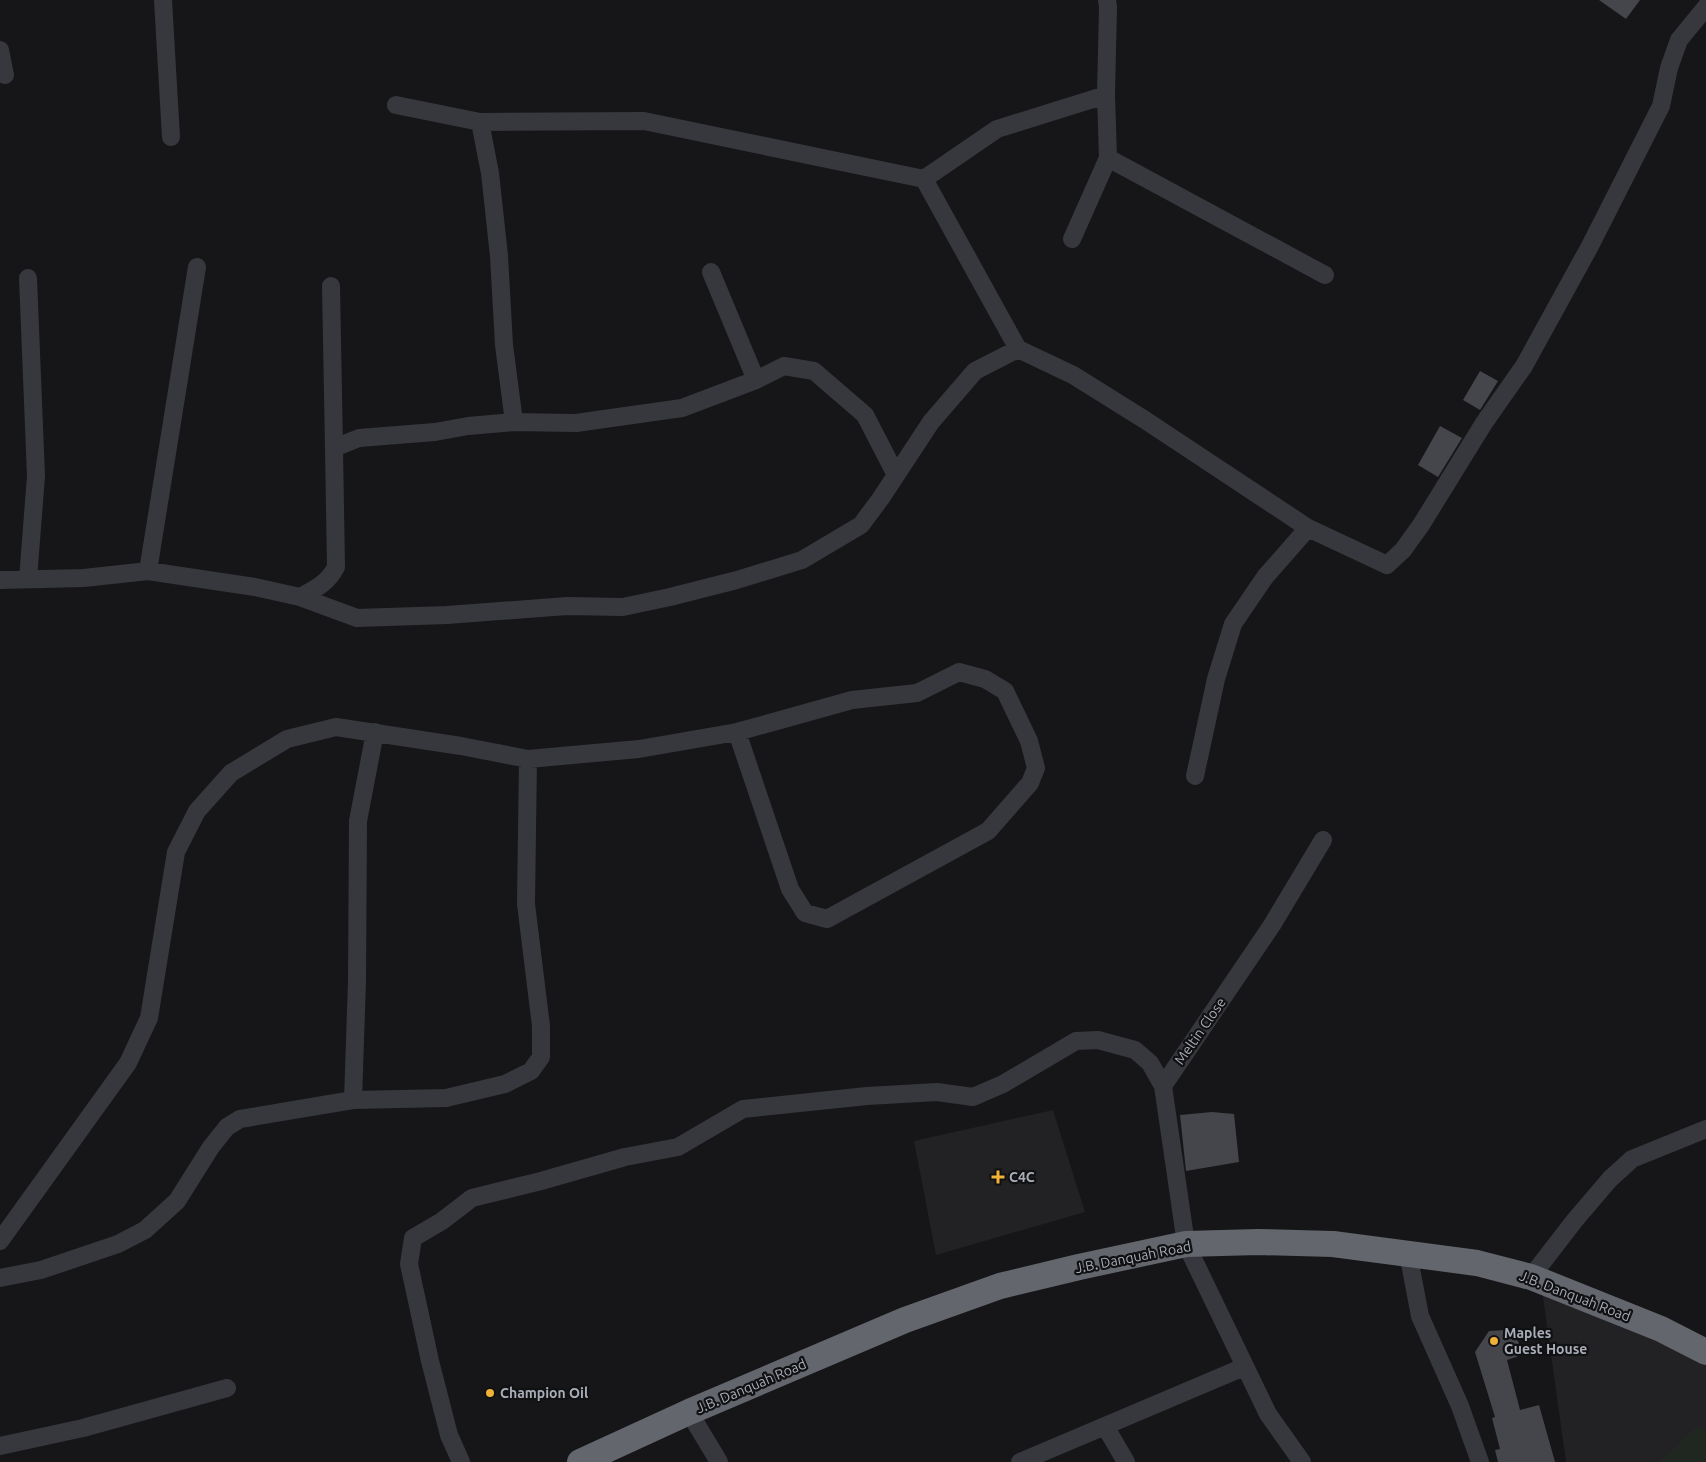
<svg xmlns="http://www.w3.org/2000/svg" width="1706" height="1462" font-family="Ubuntu,sans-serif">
	<rect width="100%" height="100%" fill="#161618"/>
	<path fill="#222225" d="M1053,1110L1085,1212L936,1255L914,1141Z
		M1542,1290L1706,1362V1462H1566Z"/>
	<path fill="#202721" d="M1697,1427L1706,1430V1462H1659Z"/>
	<path fill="#45464b" d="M1599,0H1640L1626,19Z
		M1480,371L1498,381L1480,410L1463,400Z
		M1440,426L1462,438L1438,477L1418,465Z
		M1212,1112L1234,1114L1239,1162L1186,1171L1180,1115Z
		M1505,1330L1518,1341L1522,1355L1507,1360L1520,1410L1539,1405L1555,1462H1498L1495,1450L1500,1449L1492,1418L1495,1417L1475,1352L1489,1331Z"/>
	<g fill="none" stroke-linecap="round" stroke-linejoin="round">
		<path stroke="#37383d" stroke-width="18" d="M163,0L171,137
			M1107,0L1108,7L1106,95L1108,158L1325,275
			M0,50L5,75
			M1106,95L997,129L924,179L1018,349L1073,375L1145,420L1308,528L1387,565L1403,550L1421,525L1484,423L1524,366L1590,246L1661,106L1669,68L1679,40L1706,7
			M396,105L480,122L644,121L924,179
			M480,122L490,173L499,256L504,345L514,422
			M1072,239L1108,158
			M711,272L756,380
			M331,286L334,448
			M148,571L197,267
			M28,579L36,476L28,278
			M0,580L84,578L148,571L255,587L300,597L357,618L447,615L567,606L623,607L670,597L737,580L802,560L861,525L881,498L931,422L975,371L1018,349
			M300,597C315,589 328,583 336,567L334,448L359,438L435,432L468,426L514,422L576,423L682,408L756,380L784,366L814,371L865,415L896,475
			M1195,776L1216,679L1233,624L1265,577L1308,528
			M353,1100L357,981L358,821L375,732
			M0,1241L128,1063L149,1018L176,852L197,811L231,773L287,739L336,727L461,746L528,759L639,749L737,732L852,700L917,693L959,672L985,679L1005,691L1029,741L1036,768L1030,783L988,831L827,919L805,913L790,889L737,732
			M1408,1253L1420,1316L1460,1406L1480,1462
			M1531,1277L1575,1220L1610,1179L1632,1159L1706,1129
			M0,1278L41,1270L118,1244L145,1230L177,1201L211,1147L227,1127L240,1119L353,1100L446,1098L505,1084L531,1071L541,1057V1026L526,904L528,759
			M689,1412L719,1462
			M1105,1426L1126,1462
			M0,1446L83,1428L227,1388
			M461,1462L449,1435L430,1361L409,1264L413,1238L442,1221L472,1198L541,1181L625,1157L678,1147L743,1109L867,1096L937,1092L973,1097L1003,1084L1076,1041L1098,1040L1135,1050L1150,1063L1163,1086
			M1020,1462L1244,1367
			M1302,1462L1268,1414L1186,1244L1163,1086L1272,925L1323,840"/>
		<path stroke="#63666d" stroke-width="26" d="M580,1462L689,1412L905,1320L1000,1286L1079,1267L1186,1244L1258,1242L1333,1244L1477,1263L1531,1277L1661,1329L1706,1352"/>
	</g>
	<g fill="#efb137" stroke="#111113" stroke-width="2">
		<path d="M995.5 1169.5h5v5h5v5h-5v5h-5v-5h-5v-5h5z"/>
		<circle cx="1494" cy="1341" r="5"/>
		<circle cx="490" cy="1393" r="5"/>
	</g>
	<g text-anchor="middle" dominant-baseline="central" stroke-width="4.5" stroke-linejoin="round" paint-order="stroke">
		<g font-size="14" fill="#a8adb7" stroke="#111113">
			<text transform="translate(1200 1031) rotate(-55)">Meltin Close</text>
			<text transform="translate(1133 1257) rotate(-11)">J.B. Danquah Road</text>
			<text transform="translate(1575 1296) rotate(21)">J.B. Danquah Road</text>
			<text transform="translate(751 1386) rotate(-23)">J.B. Danquah Road</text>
		</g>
		<g font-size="14" font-weight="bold" fill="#a8adb7" stroke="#111113" text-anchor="start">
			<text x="1009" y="1177">C4C</text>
			<text x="1504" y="1333">Maples<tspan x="1504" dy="16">Guest House</tspan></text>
			<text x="500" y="1393">Champion Oil</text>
		</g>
	</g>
</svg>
